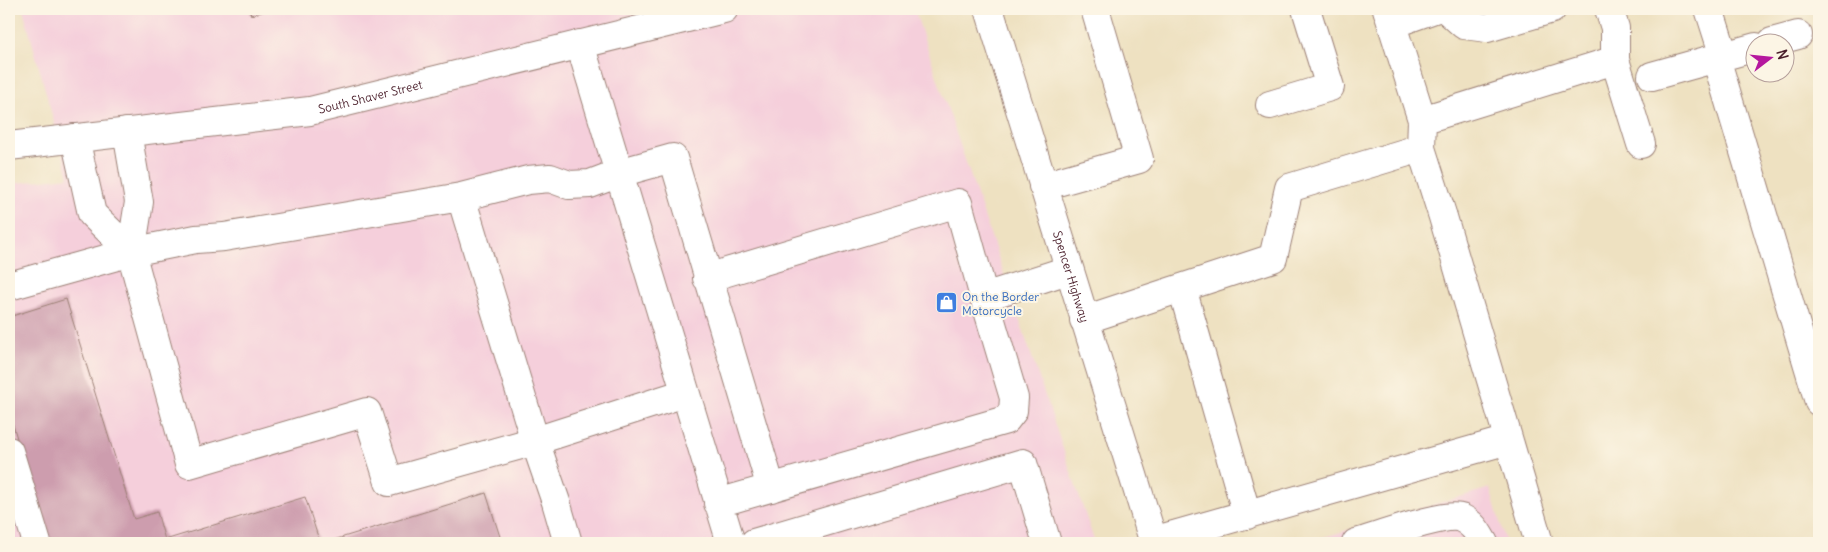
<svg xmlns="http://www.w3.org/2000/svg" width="1828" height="552" font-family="Delius,sans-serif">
	<rect width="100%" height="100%" fill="#fcf5e5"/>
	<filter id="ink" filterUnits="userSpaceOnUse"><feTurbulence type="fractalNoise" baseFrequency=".02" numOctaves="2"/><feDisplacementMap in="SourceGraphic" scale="10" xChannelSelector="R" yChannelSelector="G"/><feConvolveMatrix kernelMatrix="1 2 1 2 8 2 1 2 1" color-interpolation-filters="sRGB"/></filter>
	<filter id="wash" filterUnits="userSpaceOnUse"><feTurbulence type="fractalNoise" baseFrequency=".0096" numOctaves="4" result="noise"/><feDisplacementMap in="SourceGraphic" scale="20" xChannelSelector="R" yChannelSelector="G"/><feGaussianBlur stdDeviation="1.12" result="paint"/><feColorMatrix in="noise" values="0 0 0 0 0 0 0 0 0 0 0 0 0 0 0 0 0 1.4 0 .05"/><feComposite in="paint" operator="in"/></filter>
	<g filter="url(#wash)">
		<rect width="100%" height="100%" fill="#eee1c1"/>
		<path fill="#f5cfdb" d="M23,9H914L1095,543H9V184L69,177Z
			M1490,488L1506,543H1304Z"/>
		<g id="blocks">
			<path fill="#cd9dae" d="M249,9H271L251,15Z
				M66,299L134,519L157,512L165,540L305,497L320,543H49L9,412V317Z
				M486,493L502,543H324Z"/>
		</g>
	</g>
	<g filter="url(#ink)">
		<use href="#blocks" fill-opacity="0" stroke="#9c8076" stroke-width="1"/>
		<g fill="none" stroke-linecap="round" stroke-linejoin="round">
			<defs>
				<path id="minor" d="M1387,9L1422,120L1421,148L1443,217L1539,543
					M1446,9L1464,25L1487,28L1552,9
					M1609,9L1615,28V60L1641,144
					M1709,9L1724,56
					M1392,24L1434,9
					M1772,42L1798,35
					M580,44L731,543
					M1716,58L1819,402
					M1652,76L1756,47
					M1270,105L1330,87L1306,9
					M1422,120L1615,60
					M75,138L92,214L131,252L139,202L127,132
					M1043,186L1139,159L1095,9
					M461,197L535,441L685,393
					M131,252L189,464L367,412L389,482L535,441L556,502L568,543
					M707,278L958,203L984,297
					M9,286L131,252L196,239L224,237L461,197L528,180L550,178L569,185L590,184L619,173L673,158L771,488
					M1182,288L1247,515
					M1084,320L1273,258L1289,188L1421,148
					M9,451L37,543
					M718,503L1006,420L1013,411L1014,398L984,297L1068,270
					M1153,541L1508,440
					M754,543L1023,463L1047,543
					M1356,543C1375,538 1445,512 1461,518C1473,523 1478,533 1484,543"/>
				<g id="major">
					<path id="s1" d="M989,9L1154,543"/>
					<path id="s2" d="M9,146L310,111L724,9"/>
				</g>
			</defs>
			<use href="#minor" stroke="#9c8076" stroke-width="30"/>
			<use href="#major" stroke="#9c8076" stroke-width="30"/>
			<use href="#minor" stroke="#fff" stroke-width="28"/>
			<use href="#major" stroke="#fff" stroke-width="28"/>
		</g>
	</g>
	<defs>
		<symbol id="shop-square" viewBox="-11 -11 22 22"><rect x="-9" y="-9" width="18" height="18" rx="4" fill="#3f7fe0" stroke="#fcf5e5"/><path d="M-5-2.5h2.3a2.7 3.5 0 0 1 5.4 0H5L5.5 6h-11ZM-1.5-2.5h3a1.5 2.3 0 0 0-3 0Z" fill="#fff"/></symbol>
	</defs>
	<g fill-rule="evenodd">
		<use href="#shop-square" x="934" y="290" width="25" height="25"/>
	</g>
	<g text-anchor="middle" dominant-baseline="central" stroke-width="4" stroke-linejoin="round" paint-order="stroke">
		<g font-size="12" fill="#4a1f2b" stroke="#fcf5e5">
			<text stroke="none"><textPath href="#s2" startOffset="365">South Shaver Street</textPath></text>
			<text stroke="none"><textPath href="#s1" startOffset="280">Spencer Highway</textPath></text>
		</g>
		<g font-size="12" fill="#366cbe" stroke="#fcf5e5" text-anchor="start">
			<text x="962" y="296">On the Border<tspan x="962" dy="14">Motorcycle</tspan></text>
		</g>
	</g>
	<rect width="1828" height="552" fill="none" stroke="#fcf5e5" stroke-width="30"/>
	<g transform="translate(1770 58) rotate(74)"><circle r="24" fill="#fcf5e5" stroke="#b59f9b"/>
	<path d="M0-4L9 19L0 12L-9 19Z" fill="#b5179e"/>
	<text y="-8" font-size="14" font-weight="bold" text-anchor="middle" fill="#4a1f2b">N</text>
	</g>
</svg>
